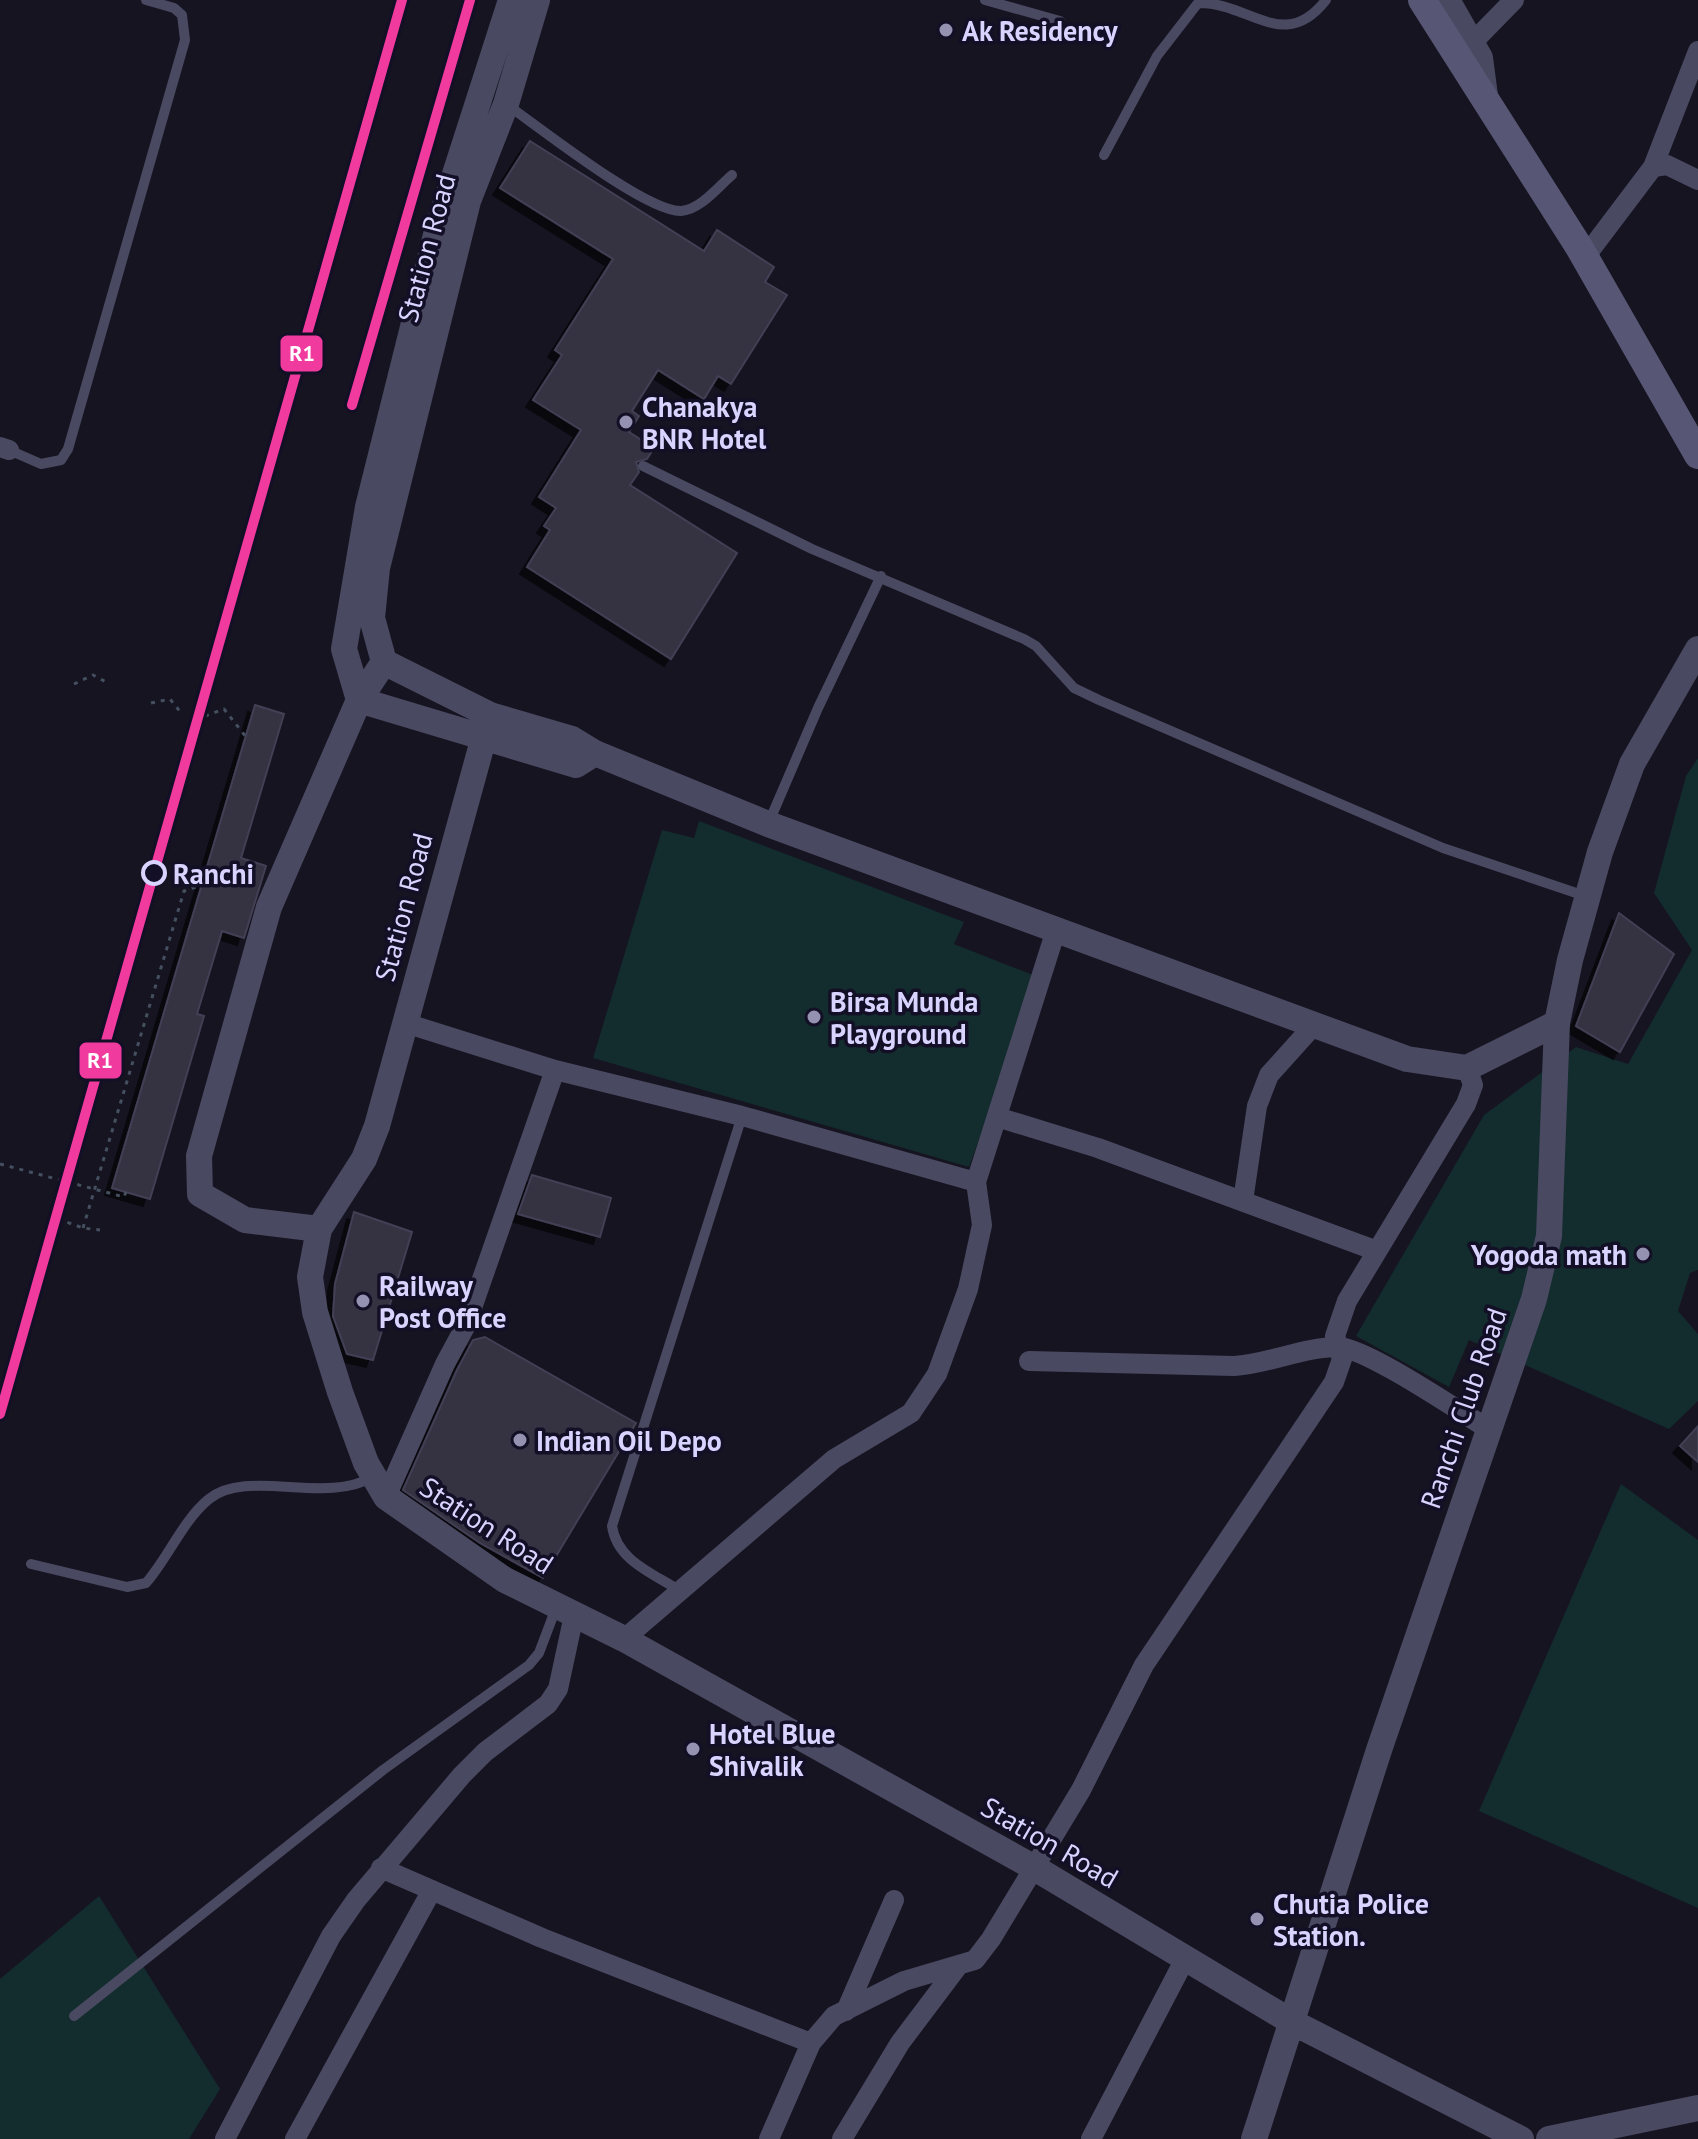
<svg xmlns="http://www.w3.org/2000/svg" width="1698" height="2139" font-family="'PT Sans',sans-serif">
	<defs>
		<filter id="shadow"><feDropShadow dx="-7" dy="7" stdDeviation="0" flood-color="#0009"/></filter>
	</defs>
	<rect width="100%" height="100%" fill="#161421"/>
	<path fill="#132c2d" d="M1698,758V1270L1690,1273L1678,1311L1698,1334V1401L1669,1429L1469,1340L1449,1387L1356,1336L1484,1115L1576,1047L1628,1064L1692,950L1654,893L1686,776Z
		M699,821L964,922L954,944L1038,977L969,1167L593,1058L662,830L694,838Z
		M1621,1484L1698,1540V1908L1479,1811Z
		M99,1896L220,2089L189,2139H0V1979Z"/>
	<path fill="#343243" stroke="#433f54" stroke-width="2" filter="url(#shadow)" d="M530,141L704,251L717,230L774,267L765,282L787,295L731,384L718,376L704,399L658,370L632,411L639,416L629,432L654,448L647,459L636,462L639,472L630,485L737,553L671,659L527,567L550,530L544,526L556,508L539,497L581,430L533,400L562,355L555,350L613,259L500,188Z
		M255,705L284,714L241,858L266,866L244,938L222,931L197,1014L204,1016L150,1199L112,1188Z
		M1619,913L1674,954L1620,1052L1576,1026Z
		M532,1175L611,1198L600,1237L518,1214Z
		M354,1212L412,1232L373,1360L347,1354L333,1316L335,1284Z
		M485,1337L636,1423L543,1578L480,1543L403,1490L457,1370L473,1340Z
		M1698,1426V1462L1680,1446Z"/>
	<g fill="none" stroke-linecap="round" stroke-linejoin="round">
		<path stroke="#44505f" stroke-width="3" stroke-dasharray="4 6" stroke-linecap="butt" d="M74,684L93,675L106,682
			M151,703L170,699L182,714
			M205,716L224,709L246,737
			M58,1219L83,1228L100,1230
			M83,1228L184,891L202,885"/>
		<path stroke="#4a4962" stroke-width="10" d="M985,0L1060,21
			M506,104C539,127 646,212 681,211C700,210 718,187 732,175
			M1104,155L1157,56L1198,3C1250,2 1284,54 1326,0
			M9,450L41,464L61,460L68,449L185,40L182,15L174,8L146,0
			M643,466L812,549L1024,639L1036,646L1074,688L1099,700L1443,848L1585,896
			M769,822L818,708L881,576
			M31,1564L127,1587L146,1583C168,1558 183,1520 209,1499C247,1468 326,1505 372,1477
			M680,1591C653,1573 617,1561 612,1526L742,1116
			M74,2016L383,1770L529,1665L539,1653L556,1608"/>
		<path stroke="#4a4962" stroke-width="20" d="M1471,44L1514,0
			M1653,167L1698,51
			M1585,257L1653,167L1667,165L1698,180
			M0,447L9,450
			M405,1023L555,1070
			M997,1117L1098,1148L1377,1251
			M1243,1201L1257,1106L1269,1075L1314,1025
			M1029,1361L1234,1366C1268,1364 1304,1347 1338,1347C1367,1348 1460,1412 1490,1430
			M386,1497L445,1364L466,1325L555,1070L742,1116L976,1182
			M624,1639L834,1459L911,1413L937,1374L968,1289L982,1225L976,1182L1056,930
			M381,1868L542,1938L811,2043
			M846,2011L894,1900
			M225,2139L331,1936L356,1900L462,1775L485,1752L548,1704L558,1689L574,1615
			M295,2139L432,1890
			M769,2139L811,2043L834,2016L904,1981L975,1960L991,1939L1081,1790L1144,1665L1334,1382L1342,1359L1335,1336L1347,1301L1466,1104L1473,1085L1467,1068
			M842,2139L900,2043L958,1966
			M1091,2139L1185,1959"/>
		<path stroke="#4a4962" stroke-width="26" d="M511,0L438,227L368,507L344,649L359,700L576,765L595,753
			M537,0L506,104L468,201L377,568L372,618L384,662L490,715L377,1126L364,1159L319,1229L310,1277L315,1312L340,1392L366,1463L386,1497L505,1580L624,1639L1033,1867L1292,2022L1521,2139
			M1447,0L1480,58L1485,96
			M490,715L572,739L595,753L768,824L1407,1059L1467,1068L1557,1023
			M319,1229L245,1220L200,1194L199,1156L269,907L359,700L384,662
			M1254,2139L1379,1750L1534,1299L1549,1236L1557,1023L1570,960L1600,852L1632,764L1698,649
			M1549,2139L1698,2108"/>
		<path stroke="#575674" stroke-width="28" d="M1422,0L1579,247L1698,455"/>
		<defs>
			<path id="rail" d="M352,405L470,0"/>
		</defs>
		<use href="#rail" stroke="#43596b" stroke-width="9"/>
		<use href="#rail" stroke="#130f26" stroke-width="6" stroke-dasharray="18" stroke-linecap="butt"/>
		<path stroke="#44505f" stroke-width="3" stroke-dasharray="4 6" stroke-linecap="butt" d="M0,1164L124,1197L126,1192"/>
		<defs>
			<path id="rail-1" d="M352,405L470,0
				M0,1414L402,0"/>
		</defs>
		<use href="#rail-1" stroke="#130f26" stroke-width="16"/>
		<use href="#rail-1" stroke="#f13a9d" stroke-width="10"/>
	</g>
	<g fill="#9591b1" stroke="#130f26" stroke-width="3">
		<circle cx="946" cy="30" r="8"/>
		<circle cx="626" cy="422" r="8"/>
		<circle cx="814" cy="1017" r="8"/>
		<circle cx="1643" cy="1254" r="8"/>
		<circle cx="363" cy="1301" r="8"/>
		<circle cx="520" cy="1440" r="8"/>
		<circle cx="693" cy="1749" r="8"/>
		<circle cx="1257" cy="1919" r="8"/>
	</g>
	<circle fill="#130f26" stroke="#d9d4ff" stroke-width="4" cx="154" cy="873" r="11"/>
	<g text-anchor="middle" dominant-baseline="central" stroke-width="7" stroke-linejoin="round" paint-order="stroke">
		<g font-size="28" font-weight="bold" fill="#d9d4ff" stroke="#130f26" text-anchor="start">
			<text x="962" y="30">Ak Residency</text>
			<text x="642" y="406">Chanakya<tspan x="642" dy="32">BNR Hotel</tspan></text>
			<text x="830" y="1001">Birsa Munda<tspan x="830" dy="32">Playground</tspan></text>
			<text x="1627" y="1254" text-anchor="end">Yogoda math</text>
			<text x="379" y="1285">Railway<tspan x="379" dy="32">Post Office</tspan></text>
			<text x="536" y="1440">Indian Oil Depo</text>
			<text x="709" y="1733">Hotel Blue<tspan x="709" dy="32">Shivalik</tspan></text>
			<text x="1273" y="1903">Chutia Police<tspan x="1273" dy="32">Station.</tspan></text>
		</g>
		<g font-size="28" fill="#d9d4ff" stroke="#130f26">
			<text transform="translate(426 248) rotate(-75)">Station Road</text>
			<text transform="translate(403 907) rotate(-75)">Station Road</text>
			<text transform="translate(1463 1408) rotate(-71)">Ranchi Club Road</text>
			<text transform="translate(487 1525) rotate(33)">Station Road</text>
			<text transform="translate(1050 1842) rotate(30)">Station Road</text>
		</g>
		<g font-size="28" font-weight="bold" fill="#d9d4ff" stroke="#130f26" text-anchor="start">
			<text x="173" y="873">Ranchi</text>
		</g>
	</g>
	<g stroke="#130f26" stroke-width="3">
		<rect x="279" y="334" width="45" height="39" rx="8" fill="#f13a9d"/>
		<rect x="78" y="1041" width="45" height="39" rx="8" fill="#f13a9d"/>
	</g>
	<g font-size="22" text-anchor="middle" font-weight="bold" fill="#fff">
		<text x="302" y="361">R1</text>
		<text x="100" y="1068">R1</text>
	</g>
</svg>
